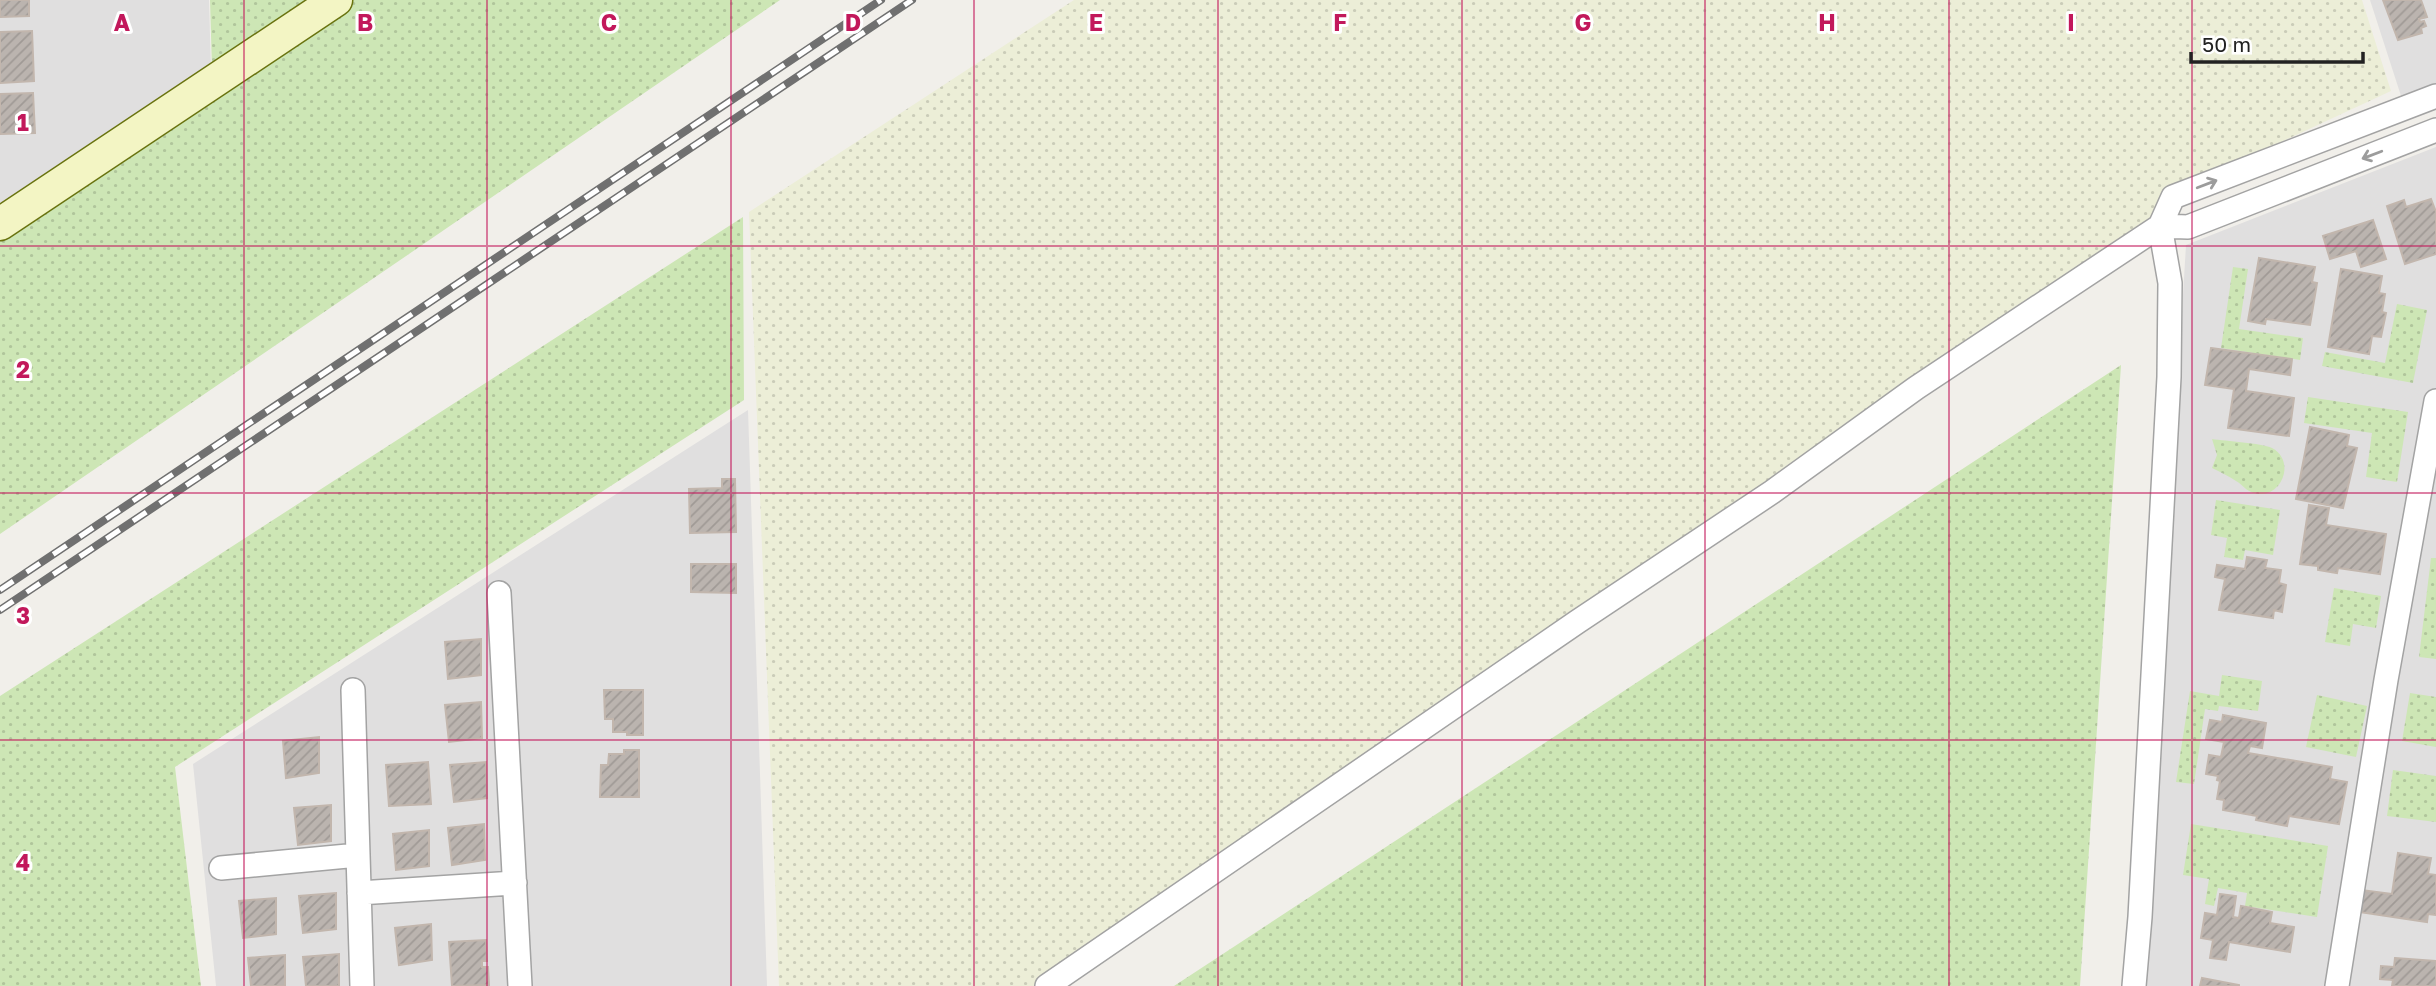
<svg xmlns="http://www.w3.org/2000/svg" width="2436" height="986" font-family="'Golos Text',sans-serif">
	<defs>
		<pattern id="farmland-dots" width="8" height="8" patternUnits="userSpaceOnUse" patternTransform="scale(1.75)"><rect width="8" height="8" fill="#eceed7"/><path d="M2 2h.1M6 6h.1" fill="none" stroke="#caccb8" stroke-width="1.8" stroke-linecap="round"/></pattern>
		<pattern id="grass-dots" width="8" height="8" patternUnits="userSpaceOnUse" patternTransform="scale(1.75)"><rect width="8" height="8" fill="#cde6b5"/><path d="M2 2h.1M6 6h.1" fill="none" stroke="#b0c59b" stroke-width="1.8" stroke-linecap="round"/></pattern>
		<pattern id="building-hatch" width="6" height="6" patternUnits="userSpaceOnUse" patternTransform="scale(1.75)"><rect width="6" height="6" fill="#bbb4af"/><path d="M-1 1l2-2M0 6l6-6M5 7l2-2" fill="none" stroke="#a09a96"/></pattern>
	</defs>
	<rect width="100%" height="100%" fill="#f1efea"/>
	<path fill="#e0dfdf" d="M0,0H209L211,70L0,212Z
		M2370,0H2436V87L2402,99Z
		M2436,147V986H2142L2186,245Z
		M748,410L767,986H216L193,764Z"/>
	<path fill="url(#farmland-dots)" d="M1074,0H2362L2391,91L2169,194L2152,221L1041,986H779L749,212Z"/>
	<path fill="url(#grass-dots)" d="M210,0H315L212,70Z
		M343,0H780L0,534V230Z
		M743,217L744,400L175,767L201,986H0V696Z
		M2233,267L2248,269L2239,329L2303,338L2300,360L2221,348Z
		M2397,304L2427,310L2413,383L2322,366L2325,352L2385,363Z
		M2121,365L2080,986H1174Z
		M2308,397L2408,412L2397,482L2366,477L2372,433L2304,423Z
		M2212,439C2226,441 2261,443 2272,448C2297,461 2281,501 2254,493C2246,491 2243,485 2236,481C2229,476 2220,472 2212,468L2217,455Z
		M2216,500L2280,510L2273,555L2245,550L2243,560L2224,557L2227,538L2211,535Z
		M2431,558H2436V659L2419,657Z
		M2334,588L2381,596L2376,628L2353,624L2350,646L2325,642Z
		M2222,675L2262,681L2258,711L2219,706L2218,711L2205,709L2194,784L2176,782L2190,691L2219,696Z
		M2410,693L2436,697V747L2402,741Z
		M2317,695L2367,706L2356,757L2306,747Z
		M2393,770L2436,776V822L2387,816Z
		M2191,824L2328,846L2317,917L2245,906L2247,893L2218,888L2214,906L2205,904L2209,879L2183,875Z"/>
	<path fill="url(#building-hatch)" stroke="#c2b6ad" stroke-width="2" d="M0,0H29V16L0,17Z
		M2383,0H2421L2427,17L2419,19L2420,22L2424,21L2426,26L2421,28L2422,33L2398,40Z
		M32,31L34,81L0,83V32Z
		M33,93L35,133L0,134V94Z
		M2431,199L2436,212V254L2405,264L2387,206L2404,200L2406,207Z
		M2373,220L2386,259L2361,267L2356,251L2330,259L2323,236Z
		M2259,258L2315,267L2312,282L2317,283L2310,325L2266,319L2265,324L2248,321Z
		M2341,269L2382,276L2379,293L2385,294L2382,312L2386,313L2381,337L2372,336L2369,354L2328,347Z
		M2211,348L2292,359L2290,375L2249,369L2246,391L2294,398L2289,436L2228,428L2234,389L2205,385Z
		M2310,427L2349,435L2347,446L2357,448L2343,508L2296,499Z
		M722,479H735L736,532L690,533L689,489L722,488Z
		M2309,505L2329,508L2326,525L2386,534L2380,574L2338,568L2337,573L2318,570V566L2300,564Z
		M2247,557L2267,560L2265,568L2281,570L2279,583L2286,585L2282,612L2274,610L2273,618L2219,610L2225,579L2215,577L2217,565L2245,569Z
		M691,564H736V593L691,592Z
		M481,639V675L448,679L445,642Z
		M604,690H643V735H627V732H613V719H605Z
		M481,702L482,738L449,742L445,705Z
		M2223,715L2266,723L2262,748L2250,746L2248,753L2332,767L2330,779L2347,782L2339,824L2289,816L2287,826L2256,820L2257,816L2223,810L2224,800L2217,799L2220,781L2217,780L2218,776L2206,774L2209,755L2221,757L2224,742L2206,739L2210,720L2222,722Z
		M319,737V773L286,778L283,741Z
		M624,750H639V797H600L601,765H608L609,754H624Z
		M428,762L431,804L389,806L386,765Z
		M486,762L487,798L454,802L450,765Z
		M331,805V841L298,845L294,808Z
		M484,824L485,860L452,865L448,828Z
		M429,830V866L396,870L393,834Z
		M2398,853L2431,858L2428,874L2436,875V915L2428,914L2427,922L2359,912L2362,890L2392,894Z
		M336,893V929L303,933L299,896Z
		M2220,894L2236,896L2233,917L2239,918L2241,906L2272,912L2270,923L2294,927L2290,952L2229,942L2226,960L2210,958L2213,940L2201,938L2205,913L2217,915Z
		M276,898V934L243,938L239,901Z
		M431,924L432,960L399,965L395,928Z
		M486,940L487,961H482V967H488L489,985L452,986L449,942Z
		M339,954V986H306L303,957Z
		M285,955V986H251L248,958Z
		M2395,958L2436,961V986H2392L2393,980L2380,979L2381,966L2394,967Z
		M2202,978L2239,985V986H2200Z"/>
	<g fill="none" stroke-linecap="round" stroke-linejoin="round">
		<defs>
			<path id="street" d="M499,593L520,986
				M353,690L362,986
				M221,868L358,855
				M359,893L515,883
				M1047,986L1577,622L1772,492L1916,388L2160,226L2188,227L2436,130
				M2134,986L2140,917L2169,377L2170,283L2160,226L2173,197L2436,96
				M2337,986L2386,680L2436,401"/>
			<path id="secondary" d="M0,224L336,0"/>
		</defs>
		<use href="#street" stroke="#a3a3a3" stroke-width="26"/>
		<use href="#secondary" stroke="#69730f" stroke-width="35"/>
		<use href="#street" stroke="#fff" stroke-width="23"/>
		<use href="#secondary" stroke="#f3f5c4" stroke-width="32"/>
		<defs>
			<path id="rail" d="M0,590L881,0
				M0,610L912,0"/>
		</defs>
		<use href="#rail" stroke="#707070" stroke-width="8"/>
		<use href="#rail" stroke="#fff" stroke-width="5" stroke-dasharray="16" stroke-linecap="butt"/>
	</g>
	<defs><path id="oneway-shaft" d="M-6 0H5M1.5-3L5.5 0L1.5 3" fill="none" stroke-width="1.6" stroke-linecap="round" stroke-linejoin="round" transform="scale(1.75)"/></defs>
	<g stroke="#9c9c9c">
		<use href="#oneway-shaft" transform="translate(2372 155) rotate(159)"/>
		<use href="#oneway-shaft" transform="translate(2207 184) rotate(-21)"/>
	</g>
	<path fill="none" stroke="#c2185b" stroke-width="2" stroke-opacity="0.55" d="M244,0V986M487,0V986M731,0V986M974,0V986M1218,0V986M1462,0V986M1705,0V986M1949,0V986M2192,0V986M0,246H2436M0,493H2436M0,740H2436"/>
	<g font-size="23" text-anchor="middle" font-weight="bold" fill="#c2185b" stroke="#fff" stroke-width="6" stroke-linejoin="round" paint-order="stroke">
		<text x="122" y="31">A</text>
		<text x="365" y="31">B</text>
		<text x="609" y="31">C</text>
		<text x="853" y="31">D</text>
		<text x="1096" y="31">E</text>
		<text x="1340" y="31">F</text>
		<text x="1583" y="31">G</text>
		<text x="1827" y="31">H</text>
		<text x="2071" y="31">I</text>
		<text x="23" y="131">1</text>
		<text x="23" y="378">2</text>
		<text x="23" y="624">3</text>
		<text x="23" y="871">4</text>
	</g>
	<path d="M2191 52v10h172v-10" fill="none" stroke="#222222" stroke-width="3.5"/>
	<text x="2202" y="52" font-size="21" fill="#222222" stroke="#ffffff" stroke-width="5" paint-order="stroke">50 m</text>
</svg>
